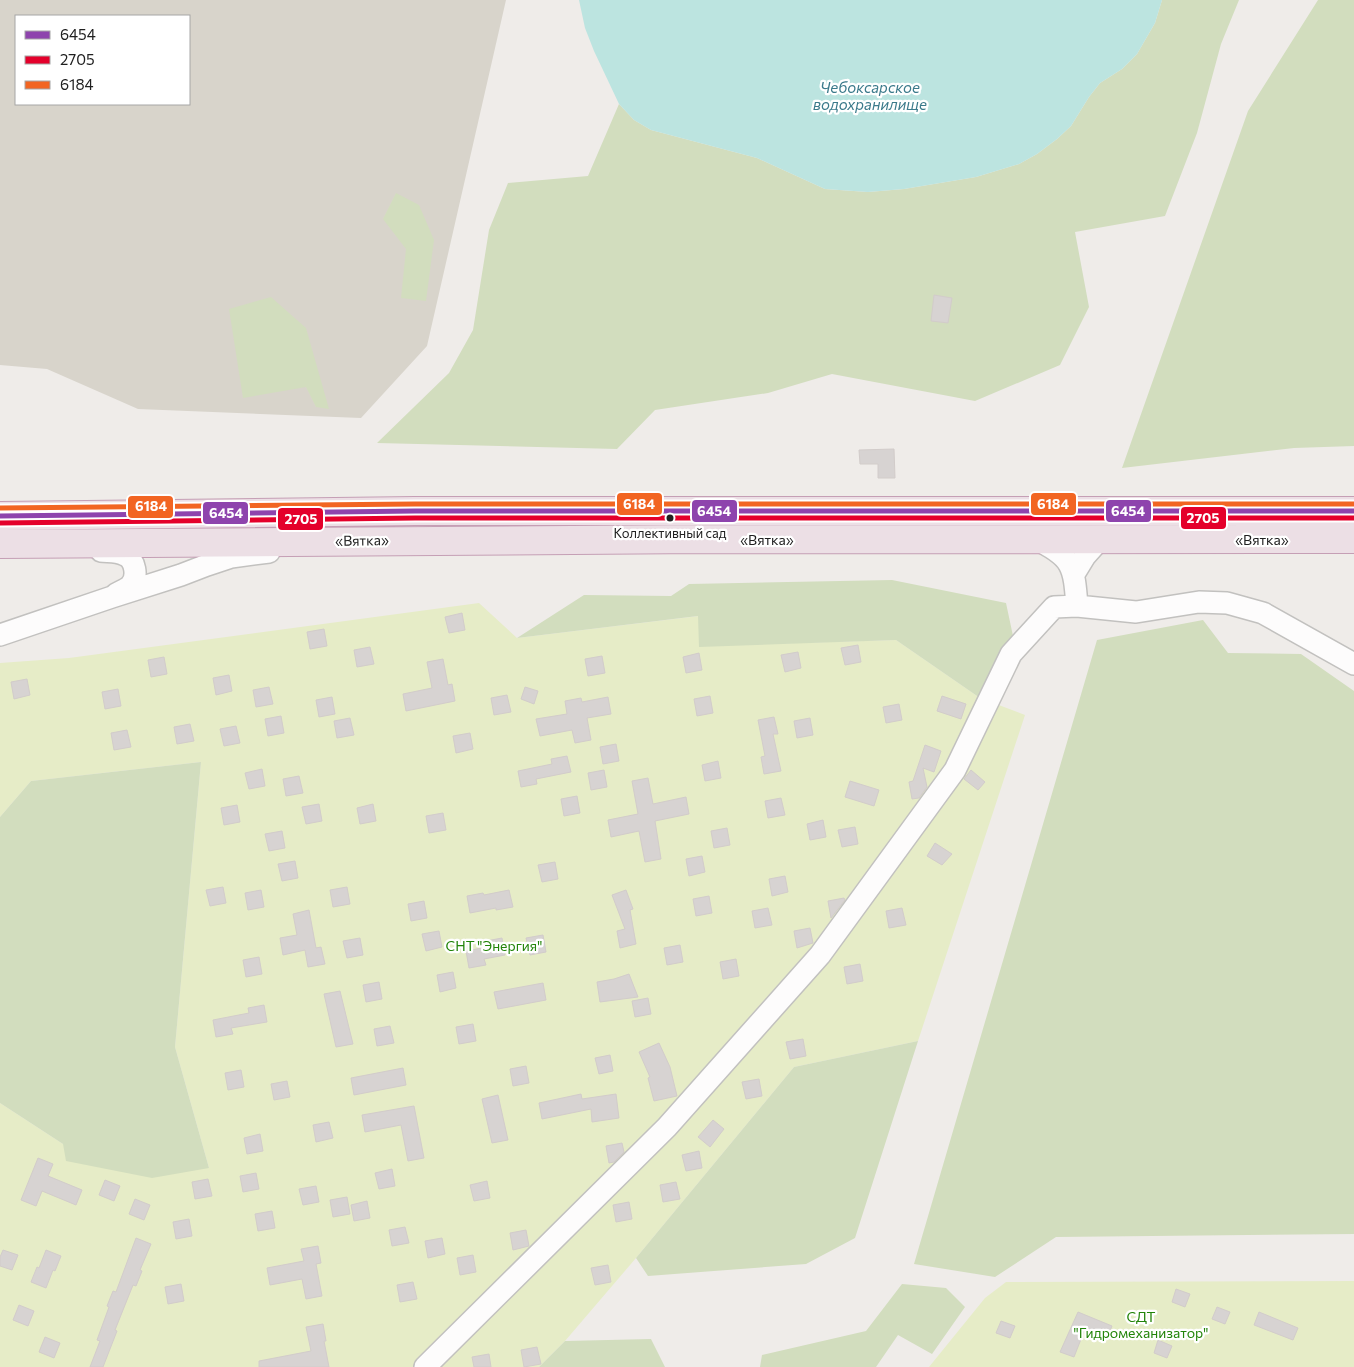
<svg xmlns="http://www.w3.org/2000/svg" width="1354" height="1367" font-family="Commissioner,sans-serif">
	<rect width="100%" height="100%" fill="#efece9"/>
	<path fill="#d8d4cb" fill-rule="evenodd" d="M0,0H506L427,346L361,418L138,409L47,369L0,365ZM16,16H189V104H16Z"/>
	<path fill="#e6ecc7" d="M479,603L517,638L699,616L700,646L896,640L980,698L1025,715L918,1041L794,1067L636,1258L565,1341L539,1367H0V1103L63,1144L209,1168L175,1047L201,762L31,781L0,817V663L69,658Z
		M1354,1281V1367H929L985,1298L1006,1282Z"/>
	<path fill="#d2ddbe" d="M1162,0H1239L1221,44L1197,133L1165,216L1075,232L1089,307L1060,365L975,401L832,374L768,393L655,410L617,449L377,443L449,373L473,330L489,230L508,183L588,176L619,104L634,120L651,130L757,158L825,189L868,192L904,189L976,177L1019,164L1037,154L1057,139L1071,126L1089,97L1100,83L1122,69L1137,54L1155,23Z
		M1318,0H1354V446L1294,448L1122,468L1248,111Z
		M396,193L419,205L434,240L426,301L401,298L406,249L383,219Z
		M271,297L306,328L329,409L316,407L306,387L243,398L229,309Z
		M892,580L1006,603L1013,636L980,698L896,640L699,647L698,616L517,638L584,595L671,596L689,584Z
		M1203,620L1228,653L1301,654L1354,691V1234L1056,1237L995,1277L914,1264L1097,640Z
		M201,762L175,1047L209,1168L152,1178L66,1161L63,1144L0,1103V817L31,781Z
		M918,1041L855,1238L806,1264L648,1276L636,1258L794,1067Z
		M902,1284L946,1288L965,1307L932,1354L898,1335L876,1367H760L762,1355L866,1331Z
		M651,1339L665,1367H539L565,1341Z"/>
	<path fill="#bce4e0" d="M579,0H1162L1155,23L1137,54L1122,69L1100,83L1089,97L1071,126L1057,139L1037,154L1019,164L976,177L904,189L868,192L825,189L757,158L651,130L634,120L619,104L594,51L585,28Z"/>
	<path fill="#d7d3d2" stroke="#d2ccca" d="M934,295L952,298L948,323L931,321Z
		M894,449L895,478H878V464H860L859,450Z
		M462,613L465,630L449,633L445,617Z
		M324,629L327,646L310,649L307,632Z
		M858,645L861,662L845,665L841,648Z
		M370,647L374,664L357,667L354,650Z
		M798,652L801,668L785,672L781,655Z
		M699,653L702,670L686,673L683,657Z
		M602,656L605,673L588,676L585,659Z
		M164,657L167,674L151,677L148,660Z
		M443,659L448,685L452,684L455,701L406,711L403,694L432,688L427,662Z
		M229,675L232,691L216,695L213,678Z
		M27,679L30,695L14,699L11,682Z
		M269,687L273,704L256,707L253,690Z
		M525,687L538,691L534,704L521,699Z
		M118,689L121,706L105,709L102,692Z
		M507,695L511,712L494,715L491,698Z
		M710,696L713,713L697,716L694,699Z
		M942,696L966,704L961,719L937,711Z
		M332,697L335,714L319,717L316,700Z
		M608,697L611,714L587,718L591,740L575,743L572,730L540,736L536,719L567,714L565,701L581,698L582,702Z
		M899,704L902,720L886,723L883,707Z
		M281,716L284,733L268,736L265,719Z
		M774,717L778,734H773L781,771L764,774L761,757L765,756L758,720Z
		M350,718L354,735L337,738L334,721Z
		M810,718L813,735L797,738L794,721Z
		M190,724L194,741L177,744L174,727Z
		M236,726L240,743L224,746L220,729Z
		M127,730L131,747L114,750L111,733Z
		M470,733L473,749L456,753L453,736Z
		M616,744L619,761L603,764L600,747Z
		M925,745L941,751L934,772L923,768L927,787L919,798L912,799L909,782L913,781Z
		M567,756L571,772L536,779L537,784L521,787L518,771L552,764L551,759Z
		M718,761L721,778L705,781L702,765Z
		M262,769L265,786L249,789L245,773Z
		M604,770L607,787L591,790L588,773Z
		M971,770L985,782L978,790L964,779Z
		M299,776L303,793L286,796L283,779Z
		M648,778L653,804L686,797L689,814L655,821L661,859L645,862L639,831L611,837L608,820L638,814L632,781Z
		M850,781L879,790L874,806L845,797Z
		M577,796L580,813L564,816L561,799Z
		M781,798L785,815L768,818L765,801Z
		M319,804L322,821L306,824L302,807Z
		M373,804L376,821L360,824L357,808Z
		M237,805L240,822L224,825L221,808Z
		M443,813L446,830L429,833L426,816Z
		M823,820L826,837L810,840L807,824Z
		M855,827L858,844L842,847L838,830Z
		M727,828L730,845L714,848L711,831Z
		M282,831L285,848L269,851L265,834Z
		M935,843L952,854L942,865L927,856Z
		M702,856L705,872L689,876L686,859Z
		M295,861L298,878L282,881L278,864Z
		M555,862L558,879L542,882L538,865Z
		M785,876L788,892L772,896L769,879Z
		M223,887L226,903L210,906L206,890Z
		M347,887L350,904L333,907L330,890Z
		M261,890L264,907L248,910L245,893Z
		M509,890L513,907L496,910V908L470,913L467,896L483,893L484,895Z
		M626,890L633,909L630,910L636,944L620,948L617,931L625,929L612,895Z
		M709,896L712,913L696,916L693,899Z
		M844,898L845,900L831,918L828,901Z
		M424,901L427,918L411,921L408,904Z
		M768,908L772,925L755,928L752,911Z
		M902,908L906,925L889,928L886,911Z
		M309,910L316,948L321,947L325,964L308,967L305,950L283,955L280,938L297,935L293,914Z
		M810,928L813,943L797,948L794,931Z
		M439,931L442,947L426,951L422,934Z
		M543,935L546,952L530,955L526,938Z
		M360,938L363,955L347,958L343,941Z
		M502,938L505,955L484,959L486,965L469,968L466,951L487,947L486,941Z
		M680,945L683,962L667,965L664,948Z
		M259,957L262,974L246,977L243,960Z
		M736,959L739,976L723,979L720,962Z
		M860,964L863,981L847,984L844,967Z
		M453,972L456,988L440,992L437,975Z
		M629,974L638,997L600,1002L597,982L614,979Z
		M379,982L382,999L366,1002L363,985Z
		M543,983L546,1000L498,1009L494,992Z
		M340,991L353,1044L336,1047L324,994Z
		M648,998L651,1014L635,1017L632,1001Z
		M264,1005L267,1022L231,1028L233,1034L216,1037L213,1020L249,1013L248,1008Z
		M473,1024L476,1041L459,1044L456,1027Z
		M390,1026L394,1043L377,1046L374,1029Z
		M803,1039L806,1056L790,1059L786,1042Z
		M659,1043L670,1067L677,1096L654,1101L648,1078L650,1077L639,1052Z
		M610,1055L613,1071L599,1074L595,1058Z
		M526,1066L529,1083L513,1086L510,1069Z
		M403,1068L406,1085L354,1095L351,1078Z
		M241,1070L244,1087L228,1090L225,1073Z
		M759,1079L762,1096L746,1099L742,1082Z
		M287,1081L290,1097L274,1100L271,1084Z
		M581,1094L582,1099L616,1094L619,1118L592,1122L591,1109L542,1119L539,1103Z
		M498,1095L508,1140L492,1143L482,1099Z
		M414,1106L424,1158L408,1161L401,1125L365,1132L362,1115Z
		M713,1120L724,1129L710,1147L698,1137Z
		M329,1122L333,1138L316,1142L313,1125Z
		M260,1134L263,1151L247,1154L244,1138Z
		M622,1143L624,1152L614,1162L609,1163L606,1146Z
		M699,1151L702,1168L686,1171L682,1155Z
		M38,1158L53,1164L48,1176L82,1190L76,1205L42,1191L36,1206L21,1200Z
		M392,1169L395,1186L379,1189L375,1173Z
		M256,1173L259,1189L243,1192L240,1176Z
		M208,1179L212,1196L195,1199L192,1182Z
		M105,1180L120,1186L114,1201L99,1195Z
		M487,1181L490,1198L474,1201L470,1185Z
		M676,1182L680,1199L663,1202L660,1185Z
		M316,1186L319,1202L303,1205L299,1189Z
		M347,1197L350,1214L333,1217L330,1200Z
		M135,1199L150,1205L144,1220L129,1214Z
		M367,1201L370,1218L354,1221L351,1205Z
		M629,1202L632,1219L616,1222L613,1205Z
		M272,1211L275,1228L258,1231L255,1214Z
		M189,1219L192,1236L176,1239L173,1222Z
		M405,1227L409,1243L392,1246L389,1230Z
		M526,1230L529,1246L513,1250L510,1233Z
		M136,1238L151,1244L140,1270L142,1271L136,1286L133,1285L115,1330L117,1331L103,1367H90L100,1341L97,1340L109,1307L107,1306L113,1291L116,1292Z
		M442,1238L445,1254L428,1258L425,1241Z
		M318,1246L321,1263L316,1264L322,1296L306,1299L302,1279L270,1285L267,1268L304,1261L301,1249Z
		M3,1250L18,1255L12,1270L0,1266V1257Z
		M46,1250L61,1256L55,1271L53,1270L46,1288L31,1282L37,1267L39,1268Z
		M473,1255L476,1272L460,1275L457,1258Z
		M608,1265L611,1282L595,1285L591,1268Z
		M413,1282L417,1299L400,1302L397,1285Z
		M181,1284L184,1301L168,1304L165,1287Z
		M1176,1289L1190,1294L1185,1307L1172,1302Z
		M19,1305L34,1311L28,1326L13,1320Z
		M1217,1307L1230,1312L1225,1324L1212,1319Z
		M1078,1312L1112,1326L1107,1338L1085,1329L1074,1357L1060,1352Z
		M1259,1312L1298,1328L1293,1340L1254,1325Z
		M1001,1321L1015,1326L1010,1338L996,1333Z
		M323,1324L326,1341H324L329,1367H259V1361L311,1351L306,1327Z
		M45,1337L60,1343L54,1358L39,1352Z
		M1158,1340L1172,1346L1167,1358L1154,1353Z
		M537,1347L541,1364L524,1367L521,1350Z
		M489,1354L491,1367H474L472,1357Z"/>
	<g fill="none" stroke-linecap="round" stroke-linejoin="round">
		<defs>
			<path id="minor" d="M1035,539C1073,557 1074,566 1077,606L1136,612L1199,602L1227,603L1263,613L1354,664
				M101,551C108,552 117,551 125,555C135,559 139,577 130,586C127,589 121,591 116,594
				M1074,574L1085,556L1102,537
				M0,635L112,597L181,575L207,565L231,557L269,552
				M425,1367L667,1127L820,955L955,770L1011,654L1054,607L1077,606"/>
			<path id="highway" d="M0,516L415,511H1354
				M0,544C451,539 903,538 1354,539"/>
		</defs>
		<use href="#minor" stroke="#c2c1bf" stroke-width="24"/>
		<use href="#highway" stroke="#c59fb5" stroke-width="30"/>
		<use href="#minor" stroke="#fdfcfc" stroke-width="21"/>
		<use href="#highway" stroke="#ecdfe5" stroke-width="28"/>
		<defs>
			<path id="bus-1" d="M0,516L415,511H1354"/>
			<path id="bus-2" d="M0,523L415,518H1354"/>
			<path id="bus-3" d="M0,508L415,504H1354"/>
		</defs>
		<use href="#bus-1" stroke="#fff" stroke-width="9"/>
		<use href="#bus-2" stroke="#fff" stroke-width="9"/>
		<use href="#bus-3" stroke="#fff" stroke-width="9"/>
		<use href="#bus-1" stroke="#8e44ad" stroke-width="5"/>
		<use href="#bus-2" stroke="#e4002b" stroke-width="5"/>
		<use href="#bus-3" stroke="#f26522" stroke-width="5"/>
	</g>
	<circle fill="#202020" stroke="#fff" stroke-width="2" cx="670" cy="518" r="4.5"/>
	<g text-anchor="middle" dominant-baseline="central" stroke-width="4.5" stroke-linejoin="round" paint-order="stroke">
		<g font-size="13" fill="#202020" stroke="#fff">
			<text x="670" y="533">Коллективный сад</text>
		</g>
		<g font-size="14" fill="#202020" stroke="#fff">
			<text x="767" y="539">«Вятка»</text>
			<text x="1262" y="539">«Вятка»</text>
			<text transform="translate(362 540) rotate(-1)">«Вятка»</text>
		</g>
		<g font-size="14" fill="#228409" stroke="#fff">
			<text x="494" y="945">СНТ "Энергия"</text>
			<text x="1141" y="1316">СДТ<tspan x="1141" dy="16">"Гидромеханизатор"</tspan></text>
		</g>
		<g font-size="15" font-style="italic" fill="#3b7a8b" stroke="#fff">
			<text x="870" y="87">Чебоксарское<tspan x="870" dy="17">водохранилище</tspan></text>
		</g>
	</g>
	<g stroke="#fff" stroke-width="2">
		<rect x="616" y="492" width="47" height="24" rx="5" fill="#f26522"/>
		<rect x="1030" y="492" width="47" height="24" rx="5" fill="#f26522"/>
		<rect x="127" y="495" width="47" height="24" rx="5" fill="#f26522"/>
		<rect x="691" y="499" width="47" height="24" rx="5" fill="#8e44ad"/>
		<rect x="1105" y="499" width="47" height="24" rx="5" fill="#8e44ad"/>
		<rect x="202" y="501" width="47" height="24" rx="5" fill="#8e44ad"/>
		<rect x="1180" y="506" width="47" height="24" rx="5" fill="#e4002b"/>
		<rect x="277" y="507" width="47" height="24" rx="5" fill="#e4002b"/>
	</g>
	<g font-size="14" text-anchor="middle" font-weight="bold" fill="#fff">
		<text x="639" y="509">6184</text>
		<text x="1053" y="509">6184</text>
		<text x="151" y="511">6184</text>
		<text x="714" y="516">6454</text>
		<text x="1128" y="516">6454</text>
		<text x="226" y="518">6454</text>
		<text x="1203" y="523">2705</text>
		<text x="301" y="524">2705</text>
	</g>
	<rect x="15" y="15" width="175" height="90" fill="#ffffff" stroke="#a6a6a6"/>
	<rect x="25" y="31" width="25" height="8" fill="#8e44ad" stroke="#a6a6a6"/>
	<text x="60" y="40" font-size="15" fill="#202020">6454</text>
	<rect x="25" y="56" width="25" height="8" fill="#e4002b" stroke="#a6a6a6"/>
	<text x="60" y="65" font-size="15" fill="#202020">2705</text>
	<rect x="25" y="81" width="25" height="8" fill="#f26522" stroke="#a6a6a6"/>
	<text x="60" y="90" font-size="15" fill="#202020">6184</text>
</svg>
